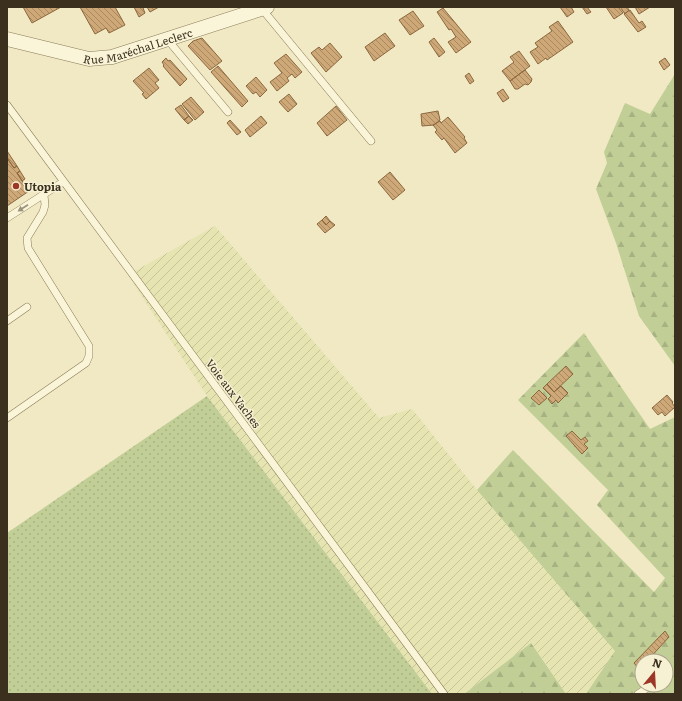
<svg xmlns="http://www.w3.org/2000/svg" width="682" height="701" font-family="Literata,serif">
	<defs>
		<pattern id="farmland-furrows" width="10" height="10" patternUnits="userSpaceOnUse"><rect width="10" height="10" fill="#e6e4b1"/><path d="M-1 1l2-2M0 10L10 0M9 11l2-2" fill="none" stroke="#c6c498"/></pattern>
		<pattern id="grass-dots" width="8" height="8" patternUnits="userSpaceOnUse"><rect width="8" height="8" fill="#c1cf97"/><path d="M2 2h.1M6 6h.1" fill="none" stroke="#a7b282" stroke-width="1.8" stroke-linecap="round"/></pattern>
		<pattern id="forest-firs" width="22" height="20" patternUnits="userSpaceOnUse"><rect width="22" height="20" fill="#c1cf97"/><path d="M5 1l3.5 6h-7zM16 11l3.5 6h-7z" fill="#a7b282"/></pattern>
		<pattern id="building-back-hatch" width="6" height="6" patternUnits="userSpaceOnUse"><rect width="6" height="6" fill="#cfa878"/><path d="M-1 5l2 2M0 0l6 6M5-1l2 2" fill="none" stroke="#a98962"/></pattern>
	</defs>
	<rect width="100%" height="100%" fill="#f0e9c4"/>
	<path fill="url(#farmland-furrows)" d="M215,226L379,418L412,409L477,490L616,651L586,694H566L531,643L464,694H432L207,396L128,275Z"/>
	<path fill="url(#grass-dots)" d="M207,396L432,694H7V533Z"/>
	<path fill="url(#forest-firs)" fill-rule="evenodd" d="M675,74V366L639,316L616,243L596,189L607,163L604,152L625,103L650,114Z
		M584,333L650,429L675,417V694H586L615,651L477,490L513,450L654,592L665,578L597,505L608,490L518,400ZM642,661H666V685H642Z
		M531,643L566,694H464Z"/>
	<path fill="url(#building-back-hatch)" stroke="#8b673e" d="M23,7H61L32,23Z
		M80,7H115L125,25L109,33L106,28L95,34Z
		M134,7H145L143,8L145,13L139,17Z
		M147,7H159L150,12Z
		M560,7H571L574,12L567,17Z
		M582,7H587L591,12L587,14Z
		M606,7H618L623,13L614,19Z
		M620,7H627L629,10L625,14Z
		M635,7H650L639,14Z
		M443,8L471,42L456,53L448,42L456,37L451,29L449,30L437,12Z
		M630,10L639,23L642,21L646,27L638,32L624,14Z
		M413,11L424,26L410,35L399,20Z
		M558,21L573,42L547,60L546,58L538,64L530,52L538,47L535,43L552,31L549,27Z
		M385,33L395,46L374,61L365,47Z
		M202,38L222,61L210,70L188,46L193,41Z
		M434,38L445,52L439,57L429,42Z
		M330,43L342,57L326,72L311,53L319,47L322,50Z
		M519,51L530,66L510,81L502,71L514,62L510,57Z
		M286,54L302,72L295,78L292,74L287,78L289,81L277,91L270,82L282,73L274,63Z
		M166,58L168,61L170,60L187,79L180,86L163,66L164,65L162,62Z
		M665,58L670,65L664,70L659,62Z
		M218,66L248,101L242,107L211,72Z
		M149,68L159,80L155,83L159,88L146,99L142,94L144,93L133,81Z
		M525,70L532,79L531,82L528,85L525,84L518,89H515L510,81Z
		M469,73L474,81L470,84L465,76Z
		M256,77L267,90L260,97L256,92L253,94L246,86Z
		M503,89L509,98L503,102L497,93Z
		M289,94L297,104L288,112L279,102Z
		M191,97L204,112L195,120L182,104Z
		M181,105L189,116L184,120L175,109Z
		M336,106L347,120L327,136L317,123Z
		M438,111L440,120L434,125L422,126L421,114Z
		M189,116L193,120L188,124L184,120Z
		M261,116L267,123L250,137L245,130Z
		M448,117L465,137L464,138L467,143L455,153L444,138L442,140L435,132L437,130L433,125L440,121L441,123Z
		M230,120L241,132L237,135L227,123Z
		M7,151L17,166L14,168L7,158Z
		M7,158L14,168L17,166L20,171L17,173L29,191L7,206Z
		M20,171L25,179L22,181L17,173Z
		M390,172L405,190L393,200L378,182Z
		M326,216L330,221L326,225L322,220Z
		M322,220L326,225L330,221L335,225L325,233L317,224Z
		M566,366L573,374L554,392L547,384Z
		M547,384L554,392L561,386L568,393L558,403L556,400L552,404L548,399L551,396L543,388Z
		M539,390L547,398L539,405L531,398Z
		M667,395L673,402L672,403L675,407L665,416L662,412L658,415L652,408Z
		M572,431L581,440L585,437L588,441L584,444L588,448L582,454L566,436Z
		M665,631L669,637L647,661H642V666L639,669L634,663Z"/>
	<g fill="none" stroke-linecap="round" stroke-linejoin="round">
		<defs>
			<path id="service" d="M262,9L371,141
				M167,39L228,112
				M7,105L444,694
				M7,218L63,182
				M7,321L27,307
				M7,418L86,363L89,356V346L28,248L27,238L43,212L45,205L44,195
				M638,694L652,685"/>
			<g id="minor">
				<path id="s1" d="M7,39L89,59L112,57L267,7"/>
			</g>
		</defs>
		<use href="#service" stroke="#8b7b59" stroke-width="8"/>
		<use href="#minor" stroke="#8b7b59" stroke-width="15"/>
		<use href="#service" stroke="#faf4d8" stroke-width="7"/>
		<use href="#minor" stroke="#faf4d8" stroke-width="14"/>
	</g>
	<defs><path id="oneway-solid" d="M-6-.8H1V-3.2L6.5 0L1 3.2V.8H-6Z"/></defs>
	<use fill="#9a927b" href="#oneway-solid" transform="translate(23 208) rotate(147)"/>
	<circle fill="#9d3627" stroke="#f7f1d4" stroke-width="1.5" cx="16" cy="186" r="4"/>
	<g text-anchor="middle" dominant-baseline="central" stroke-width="3" stroke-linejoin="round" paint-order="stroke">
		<g font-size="11" fill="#3b301e" stroke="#f7f1d4">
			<text stroke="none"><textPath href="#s1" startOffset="135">Rue Maréchal Leclerc</textPath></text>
			<text transform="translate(234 393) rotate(53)">Voie aux Vaches</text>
		</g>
		<g font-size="11" font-weight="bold" fill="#3b301e" stroke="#f7f1d4" text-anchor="start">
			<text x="24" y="186">Utopia</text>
		</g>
	</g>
	<rect width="682" height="701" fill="none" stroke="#3b301e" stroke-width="16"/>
	<g transform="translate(654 673) rotate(18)"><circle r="19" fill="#f7f1d4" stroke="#aca48b"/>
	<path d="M0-3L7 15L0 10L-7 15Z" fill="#9d3627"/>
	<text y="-6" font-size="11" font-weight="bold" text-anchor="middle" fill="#3b301e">N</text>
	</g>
</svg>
